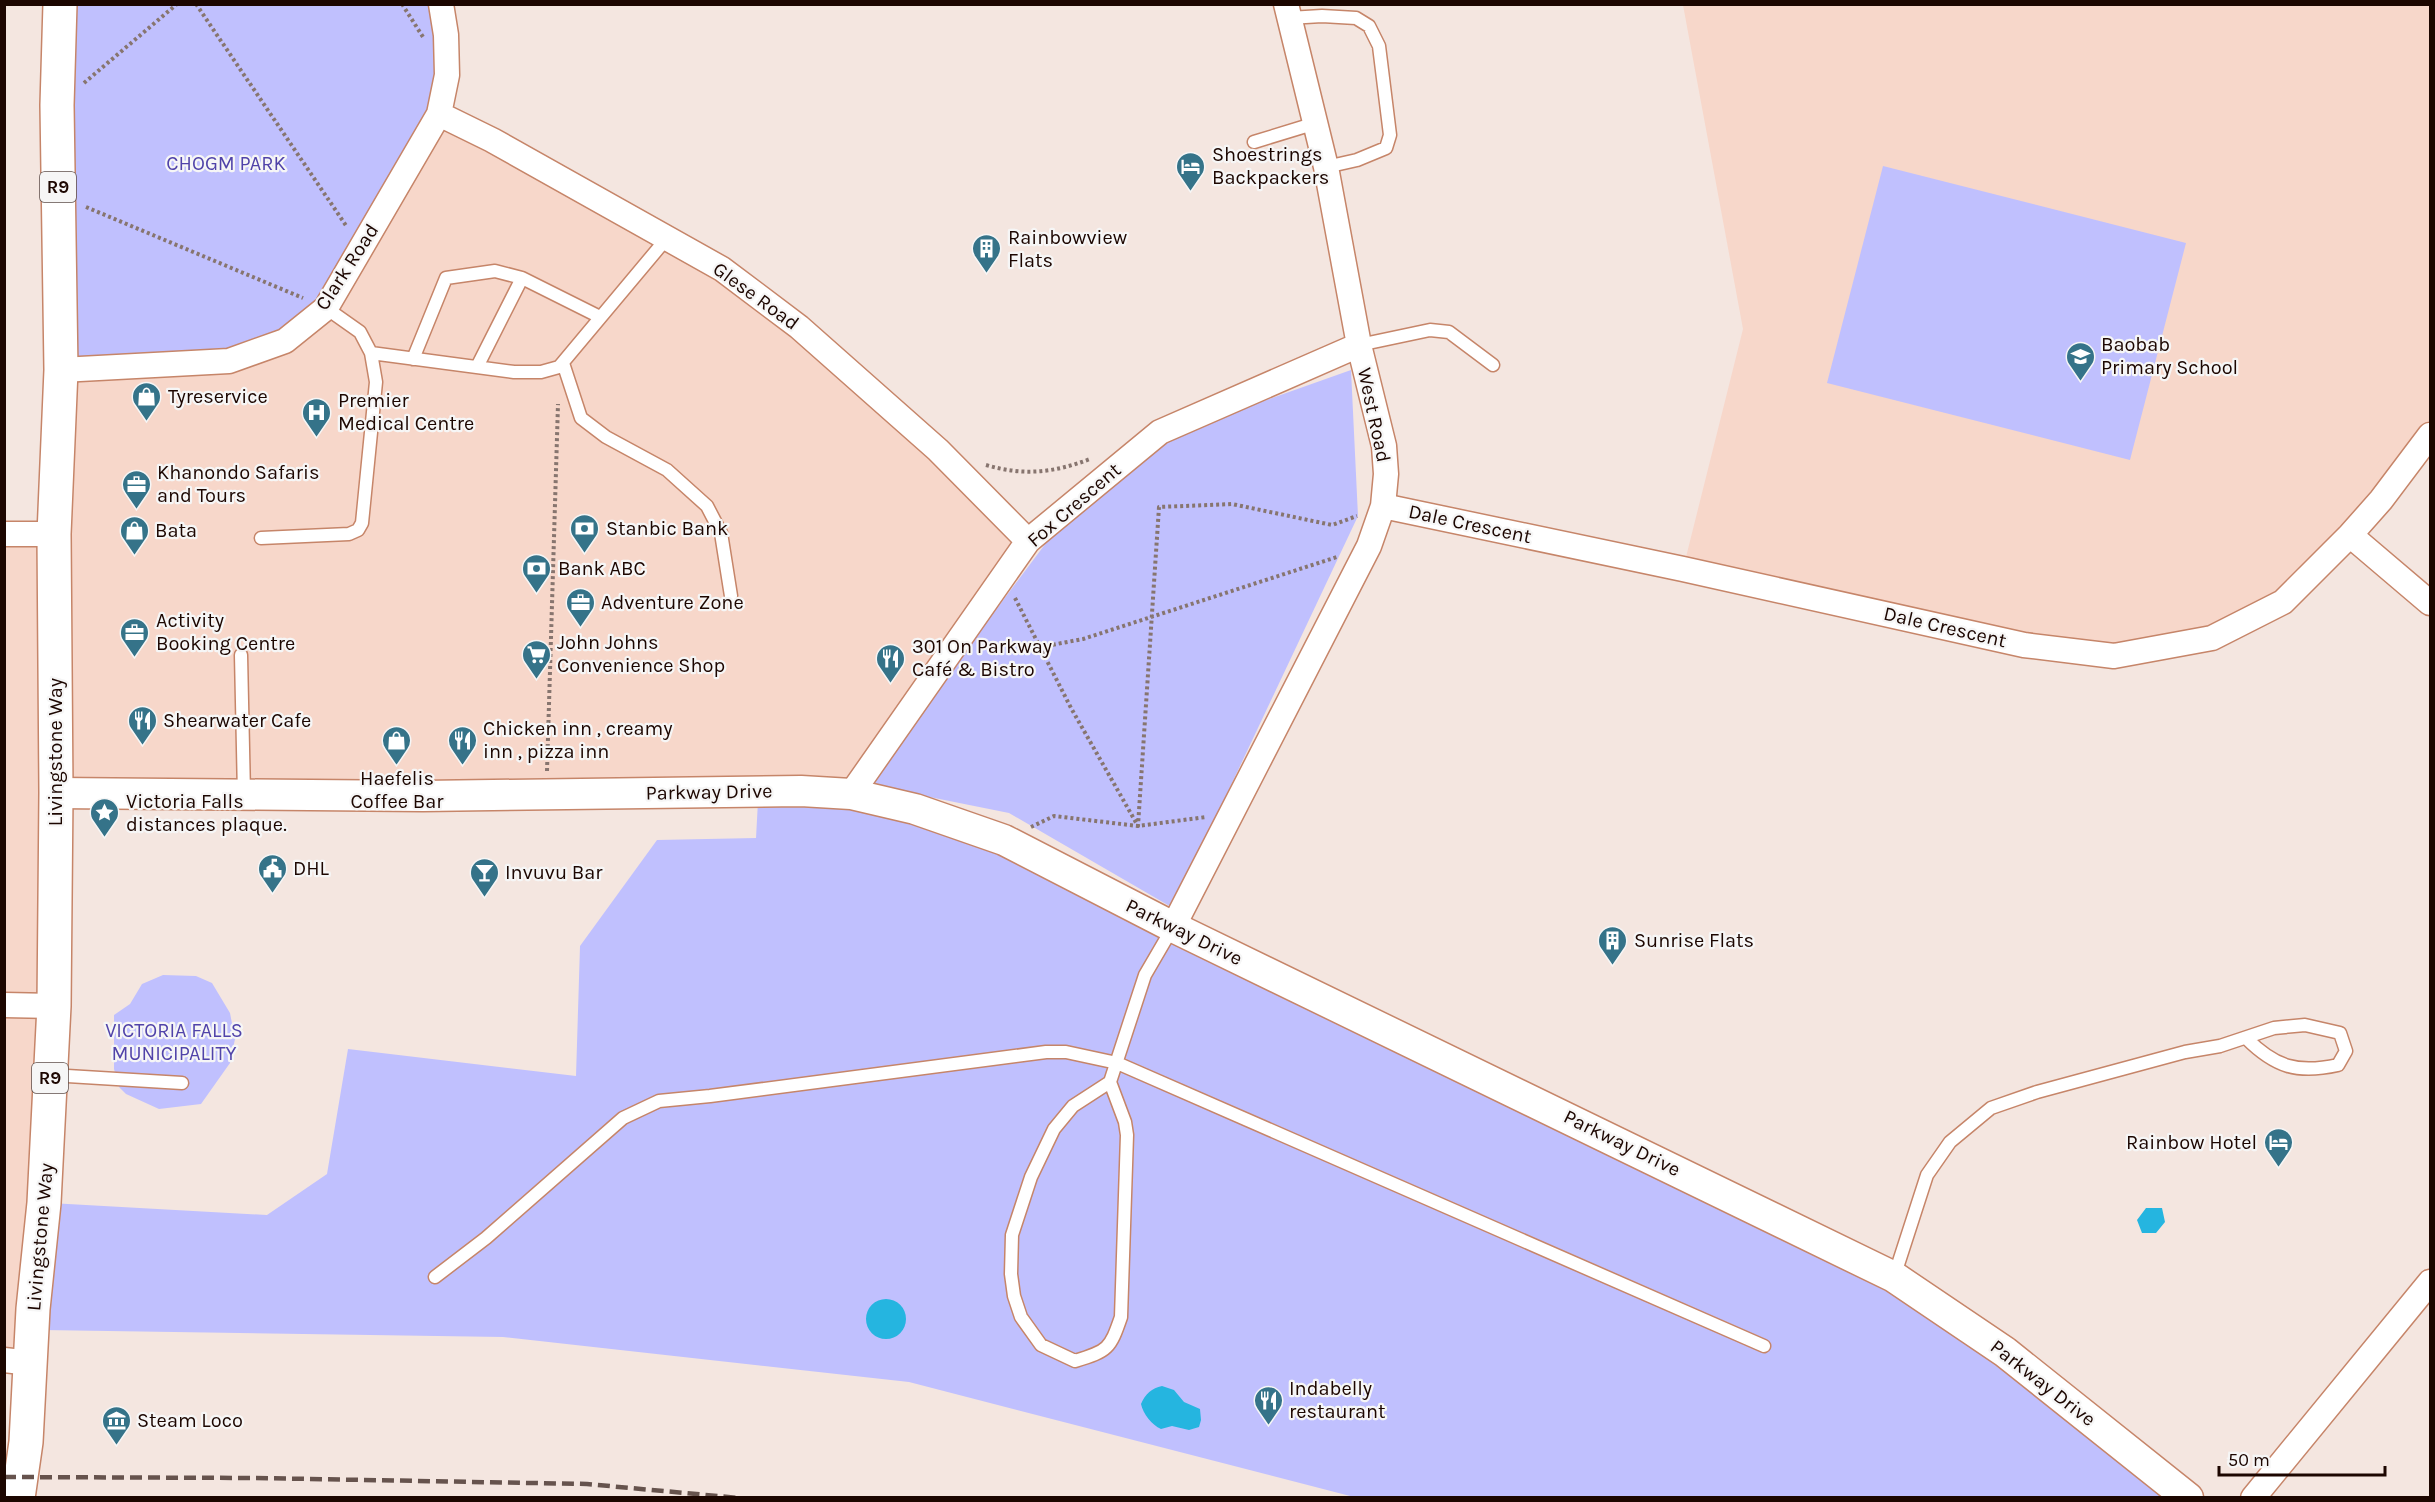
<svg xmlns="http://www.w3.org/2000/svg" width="2435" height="1502" font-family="Karla,sans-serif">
	<rect width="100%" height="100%" fill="#f4e6e0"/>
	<path fill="#f7d7ca" d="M1683,5H2430V435L2283,602L2212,638L2114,656L1683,569L1743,329Z
		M439,114L722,269L1028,541L851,794L56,793L31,1363L5,1360V534H54L61,370Z"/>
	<path fill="#c0c0fe" d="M68,5H443L447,75L326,308L229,361L65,371Z
		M1883,166L2186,243L2130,460L1827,383Z
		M1351,370L1358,516L1173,908L1009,813L865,784L1049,539L1182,430Z
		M857,796L1017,850L1856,1263L2188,1497H1354L909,1382L503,1337L42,1330L50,1203L267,1215L327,1174L348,1049L576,1076L580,946L657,840L756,838L758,801Z
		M163,975L196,976L212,983L230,1013L235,1039L230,1063L201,1104L159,1109L126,1094L119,1087L114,1069V1015L130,1004L142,984Z"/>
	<path fill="#25b5e0" d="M2146,1208H2162L2165,1222L2156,1233H2142L2137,1220Z
		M866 1319a20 20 0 1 1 40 0a20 20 0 1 1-40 0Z
		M1162,1386L1174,1390L1184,1402L1200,1409L1201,1420L1199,1427L1189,1430L1172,1426L1161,1429C1152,1425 1143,1414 1141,1404C1145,1394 1152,1388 1162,1386Z"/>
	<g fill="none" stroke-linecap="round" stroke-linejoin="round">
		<defs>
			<path id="service" d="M1289,18L1322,16L1356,18L1369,26L1379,46L1390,135L1386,148L1357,160L1326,167
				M1254,142L1316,123
				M1359,345L1430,330L1449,332L1493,365
				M371,353L514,372H541L559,367L667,238
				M413,359L446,278L495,271L522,278L600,317
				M563,363L581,418L606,437L667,470L707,506L721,533L731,596
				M477,367L522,278
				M261,538L349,534L358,530L362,523L376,382L371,353L360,332L326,308
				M241,655L244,795
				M51,1075L182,1083
				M1110,1082L1073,1106L1054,1129L1031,1177L1012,1235L1011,1274L1014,1296L1021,1317L1041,1345L1075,1361C1108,1351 1110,1349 1121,1317L1127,1135L1125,1122L1110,1082L1145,975L1173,927
				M435,1277L486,1238L623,1118L659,1101L710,1096L1046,1052H1066L1117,1063L1764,1346
				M1894,1277L1927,1175L1950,1142L1991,1108L2037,1092L2185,1052L2220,1046L2274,1028L2305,1025L2340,1033L2346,1051L2338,1065C2297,1074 2275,1067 2246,1038"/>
			<path id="minor" d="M439,114L492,140L722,269L799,327L938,450L1028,541
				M61,370L229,361L285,341L326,308L439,114L447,75L446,35L441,4
				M1383,506L1683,569L2024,645L2114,656L2212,638L2283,602L2350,535L2381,500L2430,435
				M4,534H54
				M2350,535L2430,603
				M851,794L1028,541L1160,432L1359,345
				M1173,927L1369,546L1383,506L1386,474L1384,446L1359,345L1326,167L1286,4
				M4,1005L54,1006
				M4,1360L31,1363
				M2253,1498L2430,1282"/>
			<path id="tertiary" d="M56,793L423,796L801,791L851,794L915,809L1004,840L1173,927L1894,1277L2005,1352L2188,1498"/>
			<path id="trunk" d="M18,1498L26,1442L33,1309L44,1203L54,1006L56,793L54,534L61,370L57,105L60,4"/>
		</defs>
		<use href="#service" stroke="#c68569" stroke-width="15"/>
		<use href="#minor" stroke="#c68569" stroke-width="27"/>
		<use href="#tertiary" stroke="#c68569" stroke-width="33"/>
		<use href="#trunk" stroke="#c68569" stroke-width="36"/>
		<path stroke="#87756f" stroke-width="4" stroke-dasharray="3 3" stroke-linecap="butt" d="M196,4L347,227
			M402,4L423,37
			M84,83L177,4
			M86,207L303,298
			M986,465C1024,476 1053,473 1090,459
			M1015,598L1071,708L1138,826L1159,507L1232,504L1332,525L1357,516
			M1041,647L1083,639L1337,557
			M547,771L558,404
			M1031,827L1054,816L1138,826L1206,817"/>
		<use href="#service" stroke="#fff" stroke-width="12"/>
		<use href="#minor" stroke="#fff" stroke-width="24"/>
		<use href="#tertiary" stroke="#fff" stroke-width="30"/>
		<use href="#trunk" stroke="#fff" stroke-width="33"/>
		<path stroke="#66534d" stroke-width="4.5" stroke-dasharray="12 6" stroke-linecap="butt" d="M4,1477L256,1478L587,1484L739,1498"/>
	</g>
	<defs>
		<symbol id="hotel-pin" viewBox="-11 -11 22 30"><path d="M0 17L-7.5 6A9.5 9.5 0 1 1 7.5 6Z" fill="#357389" stroke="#f6f6f6"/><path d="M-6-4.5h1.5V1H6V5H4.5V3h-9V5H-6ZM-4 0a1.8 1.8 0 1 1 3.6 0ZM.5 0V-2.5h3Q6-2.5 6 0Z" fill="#fff"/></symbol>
		<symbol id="building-pin" viewBox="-11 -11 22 30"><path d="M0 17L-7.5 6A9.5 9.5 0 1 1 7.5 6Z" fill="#357389" stroke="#f6f6f6"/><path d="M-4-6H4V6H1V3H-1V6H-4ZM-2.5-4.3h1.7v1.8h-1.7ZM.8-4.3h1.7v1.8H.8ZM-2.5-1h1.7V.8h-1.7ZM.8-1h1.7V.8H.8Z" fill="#fff"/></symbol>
		<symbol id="school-pin" viewBox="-11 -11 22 30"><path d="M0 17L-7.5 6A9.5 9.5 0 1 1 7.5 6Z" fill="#357389" stroke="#f6f6f6"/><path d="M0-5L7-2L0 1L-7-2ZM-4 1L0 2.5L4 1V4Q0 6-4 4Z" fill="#fff"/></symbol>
		<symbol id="shop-pin" viewBox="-11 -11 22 30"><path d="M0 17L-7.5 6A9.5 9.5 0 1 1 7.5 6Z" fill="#357389" stroke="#f6f6f6"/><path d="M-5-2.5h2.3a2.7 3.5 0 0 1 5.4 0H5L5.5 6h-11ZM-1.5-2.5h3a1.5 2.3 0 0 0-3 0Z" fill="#fff"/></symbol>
		<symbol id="hospital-pin" viewBox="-11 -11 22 30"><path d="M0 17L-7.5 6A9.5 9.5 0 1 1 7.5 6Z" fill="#357389" stroke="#f6f6f6"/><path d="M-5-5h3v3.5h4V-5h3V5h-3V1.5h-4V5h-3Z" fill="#fff"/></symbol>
		<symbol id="office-pin" viewBox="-11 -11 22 30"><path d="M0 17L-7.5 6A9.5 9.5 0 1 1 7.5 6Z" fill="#357389" stroke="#f6f6f6"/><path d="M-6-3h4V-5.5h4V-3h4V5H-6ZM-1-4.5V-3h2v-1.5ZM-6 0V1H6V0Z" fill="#fff"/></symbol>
		<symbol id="bank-pin" viewBox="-11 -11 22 30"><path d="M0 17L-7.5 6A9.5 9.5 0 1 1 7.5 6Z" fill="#357389" stroke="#f6f6f6"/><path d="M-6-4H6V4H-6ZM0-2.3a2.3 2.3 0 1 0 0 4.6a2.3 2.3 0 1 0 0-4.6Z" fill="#fff"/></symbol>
		<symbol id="supermarket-pin" viewBox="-11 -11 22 30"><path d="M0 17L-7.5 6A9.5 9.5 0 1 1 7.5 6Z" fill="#357389" stroke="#f6f6f6"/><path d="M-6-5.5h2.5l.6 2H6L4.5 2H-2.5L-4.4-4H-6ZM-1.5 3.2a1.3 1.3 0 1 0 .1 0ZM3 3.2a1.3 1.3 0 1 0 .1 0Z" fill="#fff"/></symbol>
		<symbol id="restaurant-pin" viewBox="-11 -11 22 30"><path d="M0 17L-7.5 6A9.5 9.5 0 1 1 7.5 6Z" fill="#357389" stroke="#f6f6f6"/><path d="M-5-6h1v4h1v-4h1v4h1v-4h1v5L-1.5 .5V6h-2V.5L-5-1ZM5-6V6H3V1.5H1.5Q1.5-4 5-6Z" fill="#fff"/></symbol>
		<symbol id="sight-pin" viewBox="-11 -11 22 30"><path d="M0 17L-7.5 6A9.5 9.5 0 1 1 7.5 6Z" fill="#357389" stroke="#f6f6f6"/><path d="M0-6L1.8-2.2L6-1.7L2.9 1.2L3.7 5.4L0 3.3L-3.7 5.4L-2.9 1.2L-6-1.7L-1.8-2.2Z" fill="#fff"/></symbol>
		<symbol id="civic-pin" viewBox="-11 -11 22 30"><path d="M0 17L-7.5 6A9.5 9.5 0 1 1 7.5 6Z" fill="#357389" stroke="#f6f6f6"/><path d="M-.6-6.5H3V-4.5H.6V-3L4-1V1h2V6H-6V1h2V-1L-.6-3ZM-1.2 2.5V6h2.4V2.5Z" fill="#fff"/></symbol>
		<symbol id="bar-pin" viewBox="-11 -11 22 30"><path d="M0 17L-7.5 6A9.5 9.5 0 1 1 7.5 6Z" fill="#357389" stroke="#f6f6f6"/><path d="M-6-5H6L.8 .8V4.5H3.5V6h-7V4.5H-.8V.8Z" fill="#fff"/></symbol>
		<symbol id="museum-pin" viewBox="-11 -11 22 30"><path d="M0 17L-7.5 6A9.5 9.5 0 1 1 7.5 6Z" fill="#357389" stroke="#f6f6f6"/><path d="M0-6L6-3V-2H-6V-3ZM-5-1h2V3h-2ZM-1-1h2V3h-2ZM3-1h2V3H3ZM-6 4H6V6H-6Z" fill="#fff"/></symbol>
	</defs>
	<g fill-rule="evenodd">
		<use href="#hotel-pin" x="1174" y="150" width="33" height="45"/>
		<use href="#building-pin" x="970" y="232" width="33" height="45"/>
		<use href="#school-pin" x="2064" y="340" width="33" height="45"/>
		<use href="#shop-pin" x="130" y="380" width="33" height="45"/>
		<use href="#hospital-pin" x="300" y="396" width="33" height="45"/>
		<use href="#office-pin" x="120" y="468" width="33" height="45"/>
		<use href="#bank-pin" x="568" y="512" width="33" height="45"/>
		<use href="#shop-pin" x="118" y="514" width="33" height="45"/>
		<use href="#bank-pin" x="520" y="552" width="33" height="45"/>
		<use href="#office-pin" x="564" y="586" width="33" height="45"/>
		<use href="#office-pin" x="118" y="616" width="33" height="45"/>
		<use href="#supermarket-pin" x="520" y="638" width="33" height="45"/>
		<use href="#restaurant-pin" x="874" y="642" width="33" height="45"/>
		<use href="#restaurant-pin" x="126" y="704" width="33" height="45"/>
		<use href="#shop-pin" x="380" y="724" width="33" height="45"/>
		<use href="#restaurant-pin" x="446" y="724" width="33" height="45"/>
		<use href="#sight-pin" x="88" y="796" width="33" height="45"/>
		<use href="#civic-pin" x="256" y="852" width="33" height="45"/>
		<use href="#bar-pin" x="468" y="856" width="33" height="45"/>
		<use href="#building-pin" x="1596" y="924" width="33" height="45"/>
		<use href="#hotel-pin" x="2262" y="1126" width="33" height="45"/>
		<use href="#restaurant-pin" x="1252" y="1384" width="33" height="45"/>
		<use href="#museum-pin" x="100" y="1404" width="33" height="45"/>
	</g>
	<g text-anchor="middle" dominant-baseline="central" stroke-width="4.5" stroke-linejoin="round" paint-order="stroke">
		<g fill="#f6f6f6" stroke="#5d4e4a" stroke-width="1.5">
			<rect x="40" y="172" width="36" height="30" rx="4.5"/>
			<rect x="32" y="1063" width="36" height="30" rx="4.5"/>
		</g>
		<g font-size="18" font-weight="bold" fill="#1c0600">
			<text x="58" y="187">R9</text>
			<text x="50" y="1078">R9</text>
		</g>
		<g font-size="20" fill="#1c0600" stroke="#f6f6f6" text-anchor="start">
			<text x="1212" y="154">Shoestrings<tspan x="1212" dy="23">Backpackers</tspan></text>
			<text x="1008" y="237">Rainbowview<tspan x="1008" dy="23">Flats</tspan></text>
			<text x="2101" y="344">Baobab<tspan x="2101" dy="23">Primary School</tspan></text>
			<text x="168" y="396">Tyreservice</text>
			<text x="338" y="400">Premier<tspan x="338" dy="23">Medical Centre</tspan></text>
			<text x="157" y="472">Khanondo Safaris<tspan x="157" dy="23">and Tours</tspan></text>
			<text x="606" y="528">Stanbic Bank</text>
			<text x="155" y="530">Bata</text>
			<text x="558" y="568">Bank ABC</text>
			<text x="601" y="602">Adventure Zone</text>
			<text x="156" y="620">Activity<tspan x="156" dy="23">Booking Centre</tspan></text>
			<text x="557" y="642">John Johns<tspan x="557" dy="23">Convenience Shop</tspan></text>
			<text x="912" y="646">301 On Parkway<tspan x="912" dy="23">Café &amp; Bistro</tspan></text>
			<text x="163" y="720">Shearwater Cafe</text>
			<text x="483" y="728">Chicken inn , creamy<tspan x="483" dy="23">inn , pizza inn</tspan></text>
			<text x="397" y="778" text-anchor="middle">Haefelis<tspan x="397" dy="23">Coffee Bar</tspan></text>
			<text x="126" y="801">Victoria Falls<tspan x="126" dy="23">distances plaque.</tspan></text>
			<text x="293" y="868">DHL</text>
			<text x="505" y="872">Invuvu Bar</text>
			<text x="1634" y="940">Sunrise Flats</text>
			<text x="2257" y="1142" text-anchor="end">Rainbow Hotel</text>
			<text x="1289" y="1388">Indabelly<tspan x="1289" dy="23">restaurant</tspan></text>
			<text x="137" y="1420">Steam Loco</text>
		</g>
		<g font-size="20" fill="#5043a9" stroke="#f6f6f6">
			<text x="226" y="163">CHOGM PARK</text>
			<text x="174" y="1030">VICTORIA FALLS<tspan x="174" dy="23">MUNICIPALITY</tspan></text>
		</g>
		<g font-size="20" fill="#1c0600" stroke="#f6f6f6">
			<text transform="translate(347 267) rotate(-57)">Clark Road</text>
			<text transform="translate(756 296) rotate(36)">Glese Road</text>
			<text transform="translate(1374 415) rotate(78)">West Road</text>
			<text transform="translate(1074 505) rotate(-41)">Fox Crescent</text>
			<text transform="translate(1470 524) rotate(12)">Dale Crescent</text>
			<text transform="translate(1945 627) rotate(13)">Dale Crescent</text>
			<text transform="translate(55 752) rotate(-90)">Livingstone Way</text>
			<text transform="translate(709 792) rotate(-1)">Parkway Drive</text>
			<text transform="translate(1184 932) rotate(26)">Parkway Drive</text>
			<text transform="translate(1622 1143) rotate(26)">Parkway Drive</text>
			<text transform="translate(40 1237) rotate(-85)">Livingstone Way</text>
			<text transform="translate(2043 1383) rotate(38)">Parkway Drive</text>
		</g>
	</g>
	<rect width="2435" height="1502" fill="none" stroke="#1c0600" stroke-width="12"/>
	<path d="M2219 1466v9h166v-9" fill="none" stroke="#1c0600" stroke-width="3"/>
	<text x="2228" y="1466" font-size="18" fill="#1c0600" stroke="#f6f6f6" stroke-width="4.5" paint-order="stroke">50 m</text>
</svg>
